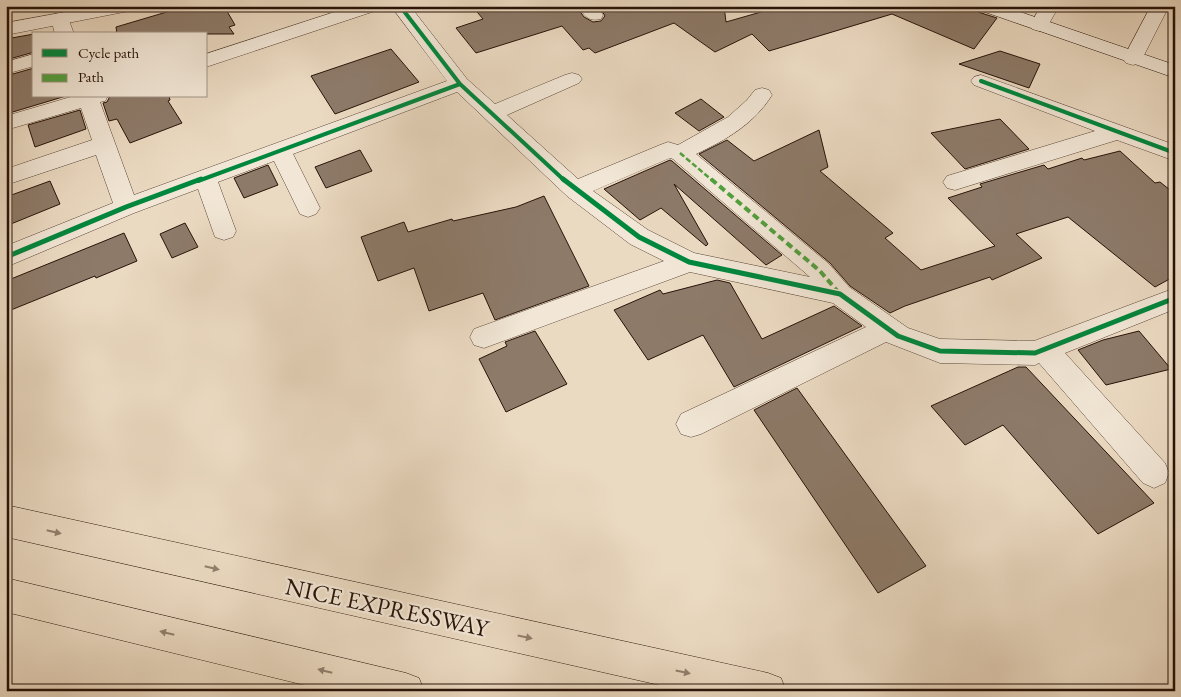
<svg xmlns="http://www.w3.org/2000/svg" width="1181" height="697" font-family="'EB Garamond',serif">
	<rect width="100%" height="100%" fill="#ebdac2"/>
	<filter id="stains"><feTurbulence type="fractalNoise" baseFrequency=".004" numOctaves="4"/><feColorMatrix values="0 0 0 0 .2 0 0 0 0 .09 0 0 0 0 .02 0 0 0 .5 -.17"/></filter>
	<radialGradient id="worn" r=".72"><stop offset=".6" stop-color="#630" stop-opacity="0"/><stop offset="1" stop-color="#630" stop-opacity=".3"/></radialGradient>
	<path fill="#8d7a69" stroke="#271208" d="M187,6H224L235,25L229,27L234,34H117L116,27Z
		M472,6H576L584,17L593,22L601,21L605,16L599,6H724L726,22L782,6H974L978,12L997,18L974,49L892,14L769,51L752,34L715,52L674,23L595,53L589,48L583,50L562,26L476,53L456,28L483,19Z
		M34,34V52L6,60V39Z
		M391,49L419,82L335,114L311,76Z
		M1000,51L1040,64L1029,88L959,64Z
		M34,68V96H66L6,114V76Z
		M110,96H169L170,100L168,101L182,123L130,143L117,119L109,121L103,103L107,102Z
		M701,99L724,117L699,131L675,113Z
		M80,110L86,129L35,147L28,125Z
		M1000,119L1029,149L965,169L931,133Z
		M819,130L828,167L820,171L893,233L885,238L921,270L995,246L948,198L982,187L980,184L1044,165L1048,169L1082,158L1084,160L1120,151L1155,183L1160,182L1175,194V276L1155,287L1068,217L1016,234L1042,258L992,280L990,277L905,306L890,313L850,286L830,263L699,154L727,140L754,161Z
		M360,150L372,171L326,188L315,167Z
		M670,160L672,161L782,255L766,265L674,184L708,244L706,246L661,208L640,220L604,189Z
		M268,165L278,185L244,198L234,178Z
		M50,181L60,204L6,226V197Z
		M544,196L589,286L495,320L483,293L429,311L414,268L378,281L361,237L404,222L408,232L452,219L453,221L516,207Z
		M185,223L198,247L172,258L160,234Z
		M124,233L137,261L96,278L95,276L6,312V281Z
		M717,280L730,283L762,339L834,306L862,326L734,387L703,335L648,360L614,310L660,290L663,294Z
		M535,331L567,384L506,412L479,359L507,346L505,342Z
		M1139,331L1171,369L1106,385L1078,350L1103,340Z
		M1018,367H1026L1154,503L1098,534L1003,425L965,445L931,406Z
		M797,388L926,566L878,593L754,410Z"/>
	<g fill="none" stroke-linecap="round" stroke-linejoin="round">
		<defs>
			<path id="minor" d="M353,6H381L378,10L206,67V54Z
				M391,6H410L467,79L495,104L565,75L572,73L579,75L582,79L579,83L507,115L578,179L660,145L668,142L678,145L728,117L747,100L755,90L762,88L769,90L772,95C754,124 726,140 696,154L829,264L849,287L908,328L940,339L1034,341L1175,288V309L1065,353L1165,463L1169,473L1165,483L1154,488L1143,483L1039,363L1035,365L940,363L886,342L701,434L691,437L681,434L676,424L681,414L866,327L833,303L690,272L484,348L474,345L470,337L474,329L664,261L630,244L567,196L457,92L293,154L320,208L316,214L308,217L300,214L274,161L218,182L236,231L233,237L224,240L215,237L198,189L134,213L6,267V246L113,203L96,155L6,185V169L92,140L81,108L6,130V116L74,96H108L105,101L100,102L134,195L447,81ZM670,158L673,159L810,277L694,253L648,230L593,191Z
				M578,6H597L603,15L601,19C588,22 585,16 578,6Z
				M1041,6H1059L1046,29L1039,31L1032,29L1030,25Z
				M60,13L67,15L74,34H55L51,19L53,15Z
				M34,54V66L6,74V62Z
				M981,75L1175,145V161L1117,140L955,190L947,188L943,182L947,176L1095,131L974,85L971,81L974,77Z"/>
			<path id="tertiary" d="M98,6H138L135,10L129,11L6,35V23Z
				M1151,6H1169L1140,63L1133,65L1126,63L1123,59Z"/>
			<path id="secondary" d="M976,6H1003L1175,65V78L979,10Z"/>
			<path id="motorway" d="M6,505L768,673L781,678L786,691H686L6,537Z
				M6,578L406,673L419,678L424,691H329L6,612Z"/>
		</defs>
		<use href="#minor" stroke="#584436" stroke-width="1"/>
		<use href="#tertiary" stroke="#584436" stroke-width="1"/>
		<use href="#secondary" stroke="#271208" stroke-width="1"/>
		<use href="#motorway" stroke="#271208" stroke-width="1"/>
		<use href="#minor" fill="#f2e7d7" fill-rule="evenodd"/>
		<use href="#tertiary" fill="#f2e7d7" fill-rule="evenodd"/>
		<use href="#secondary" fill="#f2e7d7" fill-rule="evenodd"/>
		<use href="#motorway" fill="#ebdac2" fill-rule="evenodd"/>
		<path stroke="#51a03e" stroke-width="2.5" stroke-dasharray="5.5 2.5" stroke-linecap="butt" d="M680,153L713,181"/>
		<path stroke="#51a03e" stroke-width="4" stroke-dasharray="7 4" stroke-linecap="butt" d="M711,179L820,271L839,293"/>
		<defs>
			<path id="cycleway-far1" d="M400,6L460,84L565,181
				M981,81L1175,153
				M198,181L460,84"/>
			<path id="cycleway" d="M563,179L639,237L689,262L840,294L898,336L940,351L1035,353L1175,298
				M6,257L126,207L201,179"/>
		</defs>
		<use href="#cycleway-far1" stroke="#f2e7d7" stroke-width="6"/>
		<use href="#cycleway" stroke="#f2e7d7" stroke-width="8"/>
		<use href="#cycleway-far1" stroke="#00873e" stroke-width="4"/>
		<use href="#cycleway" stroke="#00873e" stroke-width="5"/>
	</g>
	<defs><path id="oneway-solid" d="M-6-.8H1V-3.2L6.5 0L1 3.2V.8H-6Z" transform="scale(1.25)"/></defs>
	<g fill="#93806e">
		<use href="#oneway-solid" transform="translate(54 532) rotate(13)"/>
		<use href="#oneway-solid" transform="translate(212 568) rotate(13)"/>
		<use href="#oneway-solid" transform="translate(167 633) rotate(-166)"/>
		<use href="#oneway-solid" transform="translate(525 637) rotate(12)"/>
		<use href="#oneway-solid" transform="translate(325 671) rotate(-166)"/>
		<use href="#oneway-solid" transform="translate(683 672) rotate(12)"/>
	</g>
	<g text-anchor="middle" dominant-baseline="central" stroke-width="4.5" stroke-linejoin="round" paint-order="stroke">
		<g font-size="24" fill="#271208" stroke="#f2e7d7">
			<text transform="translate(387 607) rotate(12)">NICE EXPRESSWAY</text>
		</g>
	</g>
	<rect width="1181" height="697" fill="none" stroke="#ebdac2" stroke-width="25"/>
	<rect x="8" y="8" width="1166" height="682" fill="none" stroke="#271208" stroke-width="2.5"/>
	<rect x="12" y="12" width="1156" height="672" fill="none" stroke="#271208"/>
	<rect x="32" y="32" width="175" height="65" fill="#f2e7d7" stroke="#a19284"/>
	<rect x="42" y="49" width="25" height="8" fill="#00873e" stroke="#a19284"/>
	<text x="78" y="58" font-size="15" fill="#271208">Cycle path</text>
	<rect x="42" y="74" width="25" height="8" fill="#51a03e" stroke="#a19284"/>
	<text x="78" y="82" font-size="15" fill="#271208">Path</text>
	<rect width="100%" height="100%" filter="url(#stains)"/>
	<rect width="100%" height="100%" fill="url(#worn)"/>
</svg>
